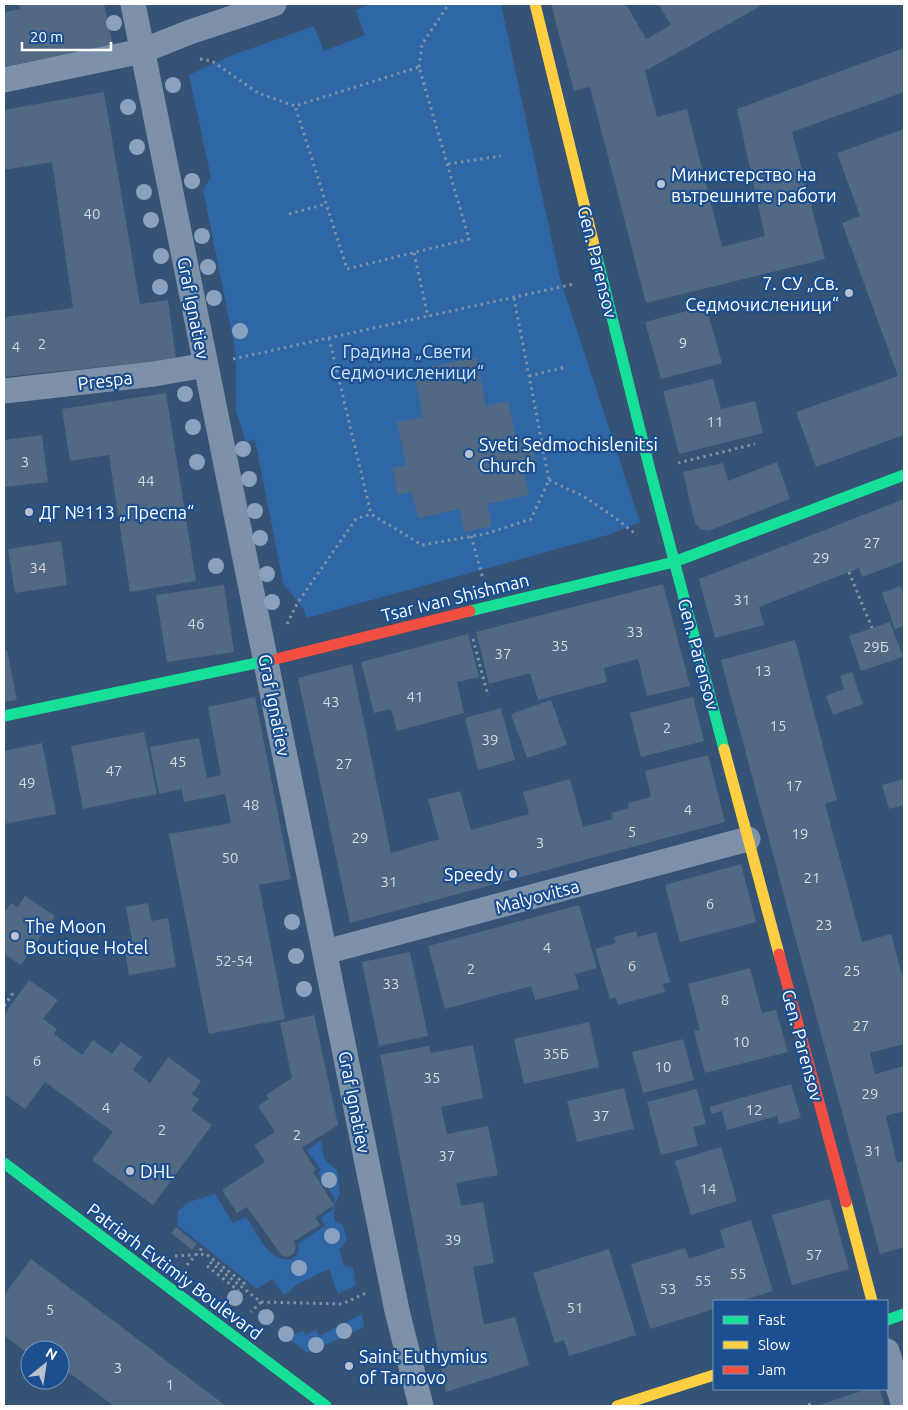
<svg xmlns="http://www.w3.org/2000/svg" width="908" height="1410" font-family="Ubuntu,sans-serif">
	<rect width="100%" height="100%" fill="#365274"/>
	<path fill="#2f66a5" d="M371,4H501L560,279L640,522L608,535L306,618L304,610L283,583L255,439L246,442L236,411V359L233,339L203,190L211,177L189,75L230,56L314,26L324,51L365,35L355,10Z
		M321,1140L324,1159L337,1170L340,1194L334,1205V1220L343,1225L347,1241L339,1249L344,1266L353,1268L356,1286L338,1294L329,1269L294,1286L289,1292L283,1295L273,1279L257,1289L177,1225L178,1211L189,1202L215,1194L233,1223L246,1217C258,1234 268,1263 293,1259L298,1253L299,1243L325,1226L321,1218L332,1210L335,1199L318,1173L321,1170L307,1150Z
		M362,1314L364,1327L308,1353L258,1317L259,1316L286,1337L303,1331L306,1335L316,1330L319,1336Z"/>
	<path fill="#526984" d="M19,4H104L113,45L4,67V12L20,9Z
		M551,4H626L646,39L671,25L658,4H764L645,71L657,117L687,109L722,247L765,236L737,109L904,48V92L792,132L825,259L646,303L590,87L574,91Z
		M104,92L140,304L168,300L176,359L4,377V317L73,308L52,162L4,170V110Z
		M904,129V435L816,467L796,412L898,376L842,223L860,216L837,153Z
		M706,306L722,363L661,379L645,322Z
		M476,357L486,406L508,401L517,442L531,439L536,466L523,468L529,495L487,504L492,526L464,532L460,509L418,518L412,492L398,495L392,468L406,465L397,422L423,417L413,371Z
		M713,379L721,409L755,401L763,433L679,454L663,391Z
		M166,393L196,581L130,592L109,455L70,461L62,409Z
		M42,435L48,482L4,487V440Z
		M777,462L790,499L708,531L700,529L695,523L683,472L723,463L728,481Z
		M904,499V561L862,577L859,568L759,607L764,625L715,638L699,579Z
		M61,541L67,585L15,593L8,549Z
		M663,584L690,686L647,696L638,659L604,668L607,682L538,700L530,673L489,684L476,632Z
		M224,585L234,652L167,662L156,595Z
		M900,586L904,594V626L895,629L882,593Z
		M890,622L903,657L861,671L849,636Z
		M468,634L479,677L457,682L464,713L397,731L391,709L374,713L361,662Z
		M795,640L837,800L825,804L862,942L891,934L904,982V1044L870,1053L875,1074L904,1066V1111L886,1116L897,1163L904,1161V1247L880,1254L721,660Z
		M4,650H7L17,700L4,702Z
		M352,664L391,853L439,839L428,799L460,791L471,830L529,814L523,792L570,779L583,827L613,819L611,813L629,808L628,803L651,797L645,771L708,755L725,822L350,923L298,678Z
		M852,672L863,704L833,715L826,696L844,689L840,676Z
		M255,697L291,879L259,885L285,1019L209,1034L169,834L231,823L225,794L184,802L182,789L159,794L150,747L199,738L207,778L221,775L208,707Z
		M693,697L704,741L641,757L630,713Z
		M551,700L567,745L527,758L511,714Z
		M501,708L515,760L478,770L465,718Z
		M144,732L157,794L83,809L71,746Z
		M42,743L56,814L4,824V751Z
		M904,779V805L889,809L882,785Z
		M741,864L756,922L680,942L665,885Z
		M25,896L55,916L21,965L4,954V913L11,903L18,907Z
		M148,903L151,921L168,918L176,967L129,975L124,946L133,945L126,907Z
		M579,905L597,968L575,974L579,989L535,1000L531,986L445,1009L428,946Z
		M636,931L638,937L656,932L670,982L663,984L665,992L618,1005L616,997L610,999L595,949L616,943L614,937Z
		M410,952L428,1036L379,1046L362,962Z
		M750,968L762,1013L776,1010L788,1052L705,1073L694,1031L700,1030L688,984Z
		M29,980L58,1000L43,1019L57,1029L54,1034L82,1055L93,1040L112,1054L121,1042L142,1057L133,1070L150,1083L168,1057L201,1081L192,1094L199,1099L191,1110L212,1125L153,1205L92,1160L113,1132L45,1082L25,1109L4,1094V1015Z
		M314,1015L338,1125L302,1148L316,1170L313,1172L334,1205L315,1218L320,1225L294,1241L296,1247L294,1253L288,1257L282,1256L247,1207L237,1213L222,1190L265,1162L254,1145L275,1132L258,1106L269,1099L266,1095L292,1078L280,1023Z
		M589,1022L599,1067L524,1084L514,1039Z
		M683,1039L694,1080L643,1093L632,1052Z
		M473,1045L483,1098L441,1107L447,1134L488,1126L498,1175L456,1183L461,1206L483,1202L494,1263L473,1267L484,1325L515,1317L529,1365L446,1392L380,1055L429,1046L431,1053Z
		M791,1084L801,1118L779,1124L777,1116L727,1130L722,1111L712,1114L709,1107Z
		M624,1088L634,1129L577,1142L567,1101Z
		M697,1089L706,1124L693,1127L698,1146L661,1155L647,1102Z
		M721,1147L737,1201L691,1215L675,1161Z
		M830,1199L849,1269L792,1285L772,1215Z
		M751,1220L773,1291L740,1301H714V1309L650,1329L631,1264L685,1248L689,1259L725,1247L720,1230Z
		M176,1227L197,1244L192,1250L171,1233Z
		M609,1249L636,1335L569,1356L564,1340L555,1343L533,1273Z
		M31,1259L115,1322L226,1406H114L60,1366V1350H30V1355L4,1335V1295Z
		M868,1389H879L885,1406H816Z"/>
	<g fill="none" stroke-linecap="round" stroke-linejoin="round">
		<path stroke="#7d92a8" stroke-width="3" stroke-dasharray="2.5 4" stroke-linecap="butt" d="M200,59L212,61L258,93L295,106L419,67L469,239L347,269L295,106
			M419,67L422,44L449,4
			M448,164L501,156
			M289,214L326,204
			M414,253L428,317
			M329,338L371,514
			M233,359L574,284
			M529,376L566,367
			M678,463L755,444
			M549,480L583,496L610,514L637,535
			M471,536L483,579
			M849,572L872,628
			M287,624L298,602L356,519L371,514L422,545L485,534L531,519L549,480L514,298
			M473,639L488,696
			M4,1006L13,993
			M175,1256L206,1254L244,1283L242,1287
			M210,1262L261,1302L251,1312
			M187,1265L202,1248
			M207,1266L239,1291
			M261,1302L342,1304L366,1293
			M809,1403L810,1406"/>
		<path stroke="#7d92a8" stroke-width="25" d="M133,4L397,1311L421,1406
			M4,80L142,51L190,32L274,4
			M4,391L154,374L206,365
			M325,952L748,839
			M887,1351L904,1406"/>
		<path stroke="#16e098" stroke-width="11" d="M596,253L650,470L724,749
			M470,611L674,562L904,475
			M4,716L276,659
			M4,1163L326,1406
			M887,1320L904,1314"/>
		<path stroke="#ffcf43" stroke-width="11" d="M535,4L596,253
			M724,749L779,954
			M846,1202L872,1301
			M617,1406L714,1375"/>
		<path stroke="#f24e42" stroke-width="11" d="M276,659L470,611
			M779,954L846,1202"/>
		<path stroke="#7e92a7" stroke-width="1" d="M125,4L196,367L367,1199L413,1406
			M139,4L215,363L331,951L430,1406"/>
	</g>
	<g fill="#8aa2be">
		<circle cx="114" cy="23" r="8"/>
		<circle cx="173" cy="85" r="8"/>
		<circle cx="128" cy="107" r="8"/>
		<circle cx="137" cy="147" r="8"/>
		<circle cx="192" cy="181" r="8"/>
		<circle cx="144" cy="192" r="8"/>
		<circle cx="151" cy="220" r="8"/>
		<circle cx="202" cy="236" r="8"/>
		<circle cx="161" cy="256" r="8"/>
		<circle cx="208" cy="267" r="8"/>
		<circle cx="160" cy="287" r="8"/>
		<circle cx="214" cy="298" r="8"/>
		<circle cx="240" cy="331" r="8"/>
		<circle cx="185" cy="394" r="8"/>
		<circle cx="193" cy="427" r="8"/>
		<circle cx="243" cy="449" r="8"/>
		<circle cx="197" cy="462" r="8"/>
		<circle cx="249" cy="479" r="8"/>
		<circle cx="255" cy="511" r="8"/>
		<circle cx="260" cy="538" r="8"/>
		<circle cx="216" cy="566" r="8"/>
		<circle cx="267" cy="574" r="8"/>
		<circle cx="272" cy="602" r="8"/>
		<circle cx="292" cy="922" r="8"/>
		<circle cx="296" cy="956" r="8"/>
		<circle cx="304" cy="989" r="8"/>
		<circle cx="329" cy="1180" r="8"/>
		<circle cx="332" cy="1236" r="8"/>
		<circle cx="299" cy="1268" r="8"/>
		<circle cx="235" cy="1298" r="8"/>
		<circle cx="266" cy="1317" r="8"/>
		<circle cx="344" cy="1331" r="8"/>
		<circle cx="286" cy="1334" r="8"/>
		<circle cx="316" cy="1345" r="8"/>
	</g>
	<g fill="#b9c2ce" stroke="#1b4f8f" stroke-width="2">
		<circle cx="661" cy="184" r="5"/>
		<circle cx="849" cy="293" r="5"/>
		<circle cx="469" cy="454" r="5"/>
		<circle cx="29" cy="512" r="5"/>
		<circle cx="513" cy="874" r="5"/>
		<circle cx="15" cy="936" r="5"/>
		<circle cx="130" cy="1171" r="5"/>
		<circle cx="349" cy="1366" r="5"/>
	</g>
	<g text-anchor="middle" dominant-baseline="central" stroke-width="4.5" stroke-linejoin="round" paint-order="stroke">
		<g font-size="15" fill="#d4dae0">
			<text x="92" y="213">40</text>
			<text x="683" y="342">9</text>
			<text x="42" y="343">2</text>
			<text x="16" y="346">4</text>
			<text x="715" y="421">11</text>
			<text x="25" y="461">3</text>
			<text x="146" y="480">44</text>
			<text x="872" y="542">27</text>
			<text x="821" y="557">29</text>
			<text x="38" y="567">34</text>
			<text x="742" y="599">31</text>
			<text x="196" y="623">46</text>
			<text x="635" y="631">33</text>
			<text x="560" y="645">35</text>
			<text x="876" y="646">29Б</text>
			<text x="503" y="653">37</text>
			<text x="763" y="670">13</text>
			<text x="415" y="696">41</text>
			<text x="331" y="701">43</text>
			<text x="778" y="725">15</text>
			<text x="667" y="727">2</text>
			<text x="490" y="739">39</text>
			<text x="178" y="761">45</text>
			<text x="344" y="763">27</text>
			<text x="114" y="770">47</text>
			<text x="27" y="782">49</text>
			<text x="794" y="785">17</text>
			<text x="251" y="804">48</text>
			<text x="688" y="809">4</text>
			<text x="632" y="831">5</text>
			<text x="800" y="833">19</text>
			<text x="360" y="837">29</text>
			<text x="540" y="842">3</text>
			<text x="230" y="857">50</text>
			<text x="812" y="877">21</text>
			<text x="389" y="881">31</text>
			<text x="710" y="903">6</text>
			<text x="824" y="924">23</text>
			<text x="547" y="947">4</text>
			<text x="234" y="960">52-54</text>
			<text x="632" y="965">6</text>
			<text x="471" y="968">2</text>
			<text x="852" y="970">25</text>
			<text x="391" y="983">33</text>
			<text x="725" y="999">8</text>
			<text x="861" y="1025">27</text>
			<text x="741" y="1041">10</text>
			<text x="556" y="1053">35Б</text>
			<text x="37" y="1060">6</text>
			<text x="663" y="1066">10</text>
			<text x="432" y="1077">35</text>
			<text x="870" y="1093">29</text>
			<text x="106" y="1107">4</text>
			<text x="754" y="1109">12</text>
			<text x="601" y="1115">37</text>
			<text x="162" y="1129">2</text>
			<text x="297" y="1134">2</text>
			<text x="873" y="1150">31</text>
			<text x="447" y="1155">37</text>
			<text x="708" y="1188">14</text>
			<text x="453" y="1239">39</text>
			<text x="814" y="1254">57</text>
			<text x="738" y="1273">55</text>
			<text x="703" y="1280">55</text>
			<text x="668" y="1288">53</text>
			<text x="575" y="1307">51</text>
			<text x="50" y="1309">5</text>
			<text x="118" y="1367">3</text>
			<text x="170" y="1384">1</text>
		</g>
		<g font-size="18" fill="#fff" stroke="#1b4f8f" text-anchor="start">
			<text x="671" y="174">Министерство на<tspan x="671" dy="21">вътрешните работи</tspan></text>
			<text x="839" y="283" text-anchor="end">7. СУ „Св.<tspan x="839" dy="21">Седмочисленици“</tspan></text>
			<text x="479" y="444">Sveti Sedmochislenitsi<tspan x="479" dy="21">Church</tspan></text>
			<text x="39" y="512">ДГ №113 „Преспа“</text>
			<text x="503" y="874" text-anchor="end">Speedy</text>
			<text x="25" y="926">The Moon<tspan x="25" dy="21">Boutique Hotel</tspan></text>
			<text x="140" y="1171">DHL</text>
			<text x="359" y="1356">Saint Euthymius<tspan x="359" dy="21">of Tarnovo</tspan></text>
		</g>
		<g font-size="18" fill="#fff" stroke="#1b4f8f">
			<text transform="translate(598 262) rotate(76)">Gen. Parensov</text>
			<text transform="translate(194 308) rotate(79)">Graf Ignatiev</text>
			<text transform="translate(105 380) rotate(-7)">Prespa</text>
			<text transform="translate(455 597) rotate(-14)">Tsar Ivan Shishman</text>
			<text transform="translate(699 654) rotate(75)">Gen. Parensov</text>
			<text transform="translate(275 705) rotate(79)">Graf Ignatiev</text>
			<text transform="translate(537 896) rotate(-15)">Malyovitsa</text>
			<text transform="translate(803 1045) rotate(75)">Gen. Parensov</text>
			<text transform="translate(355 1102) rotate(79)">Graf Ignatiev</text>
			<text transform="translate(175 1271) rotate(37)">Patriarh Evtimiy Boulevard</text>
		</g>
		<g font-size="18" fill="#cfe3fa" stroke="#1b4f8f">
			<text x="407" y="351">Градина „Свети<tspan x="407" dy="21">Седмочисленици“</tspan></text>
		</g>
	</g>
	<rect width="908" height="1410" fill="none" stroke="#ffffff" stroke-width="10"/>
	<rect x="713" y="1300" width="175" height="90" fill="#1b4f8f" stroke="#7695bc"/>
	<rect x="723" y="1316" width="25" height="8" fill="#16e098" stroke="#7695bc"/>
	<text x="758" y="1325" font-size="15" fill="#ffffff">Fast</text>
	<rect x="723" y="1341" width="25" height="8" fill="#ffcf43" stroke="#7695bc"/>
	<text x="758" y="1350" font-size="15" fill="#ffffff">Slow</text>
	<rect x="723" y="1366" width="25" height="8" fill="#f24e42" stroke="#7695bc"/>
	<text x="758" y="1375" font-size="15" fill="#ffffff">Jam</text>
	<g transform="translate(45 1365) rotate(30)"><circle r="24" fill="#1b4f8f" stroke="#7695bc"/>
	<path d="M0-4L9 19L0 12L-9 19Z" fill="#b9c2ce"/>
	<text y="-8" font-size="14" font-weight="bold" text-anchor="middle" fill="#ffffff">N</text>
	</g>
	<path d="M22 42v8h89v-8" fill="none" stroke="#ffffff" stroke-width="2.5"/>
	<text x="30" y="42" font-size="15" fill="#ffffff" stroke="#1b4f8f" stroke-width="4" paint-order="stroke">20 m</text>
</svg>
